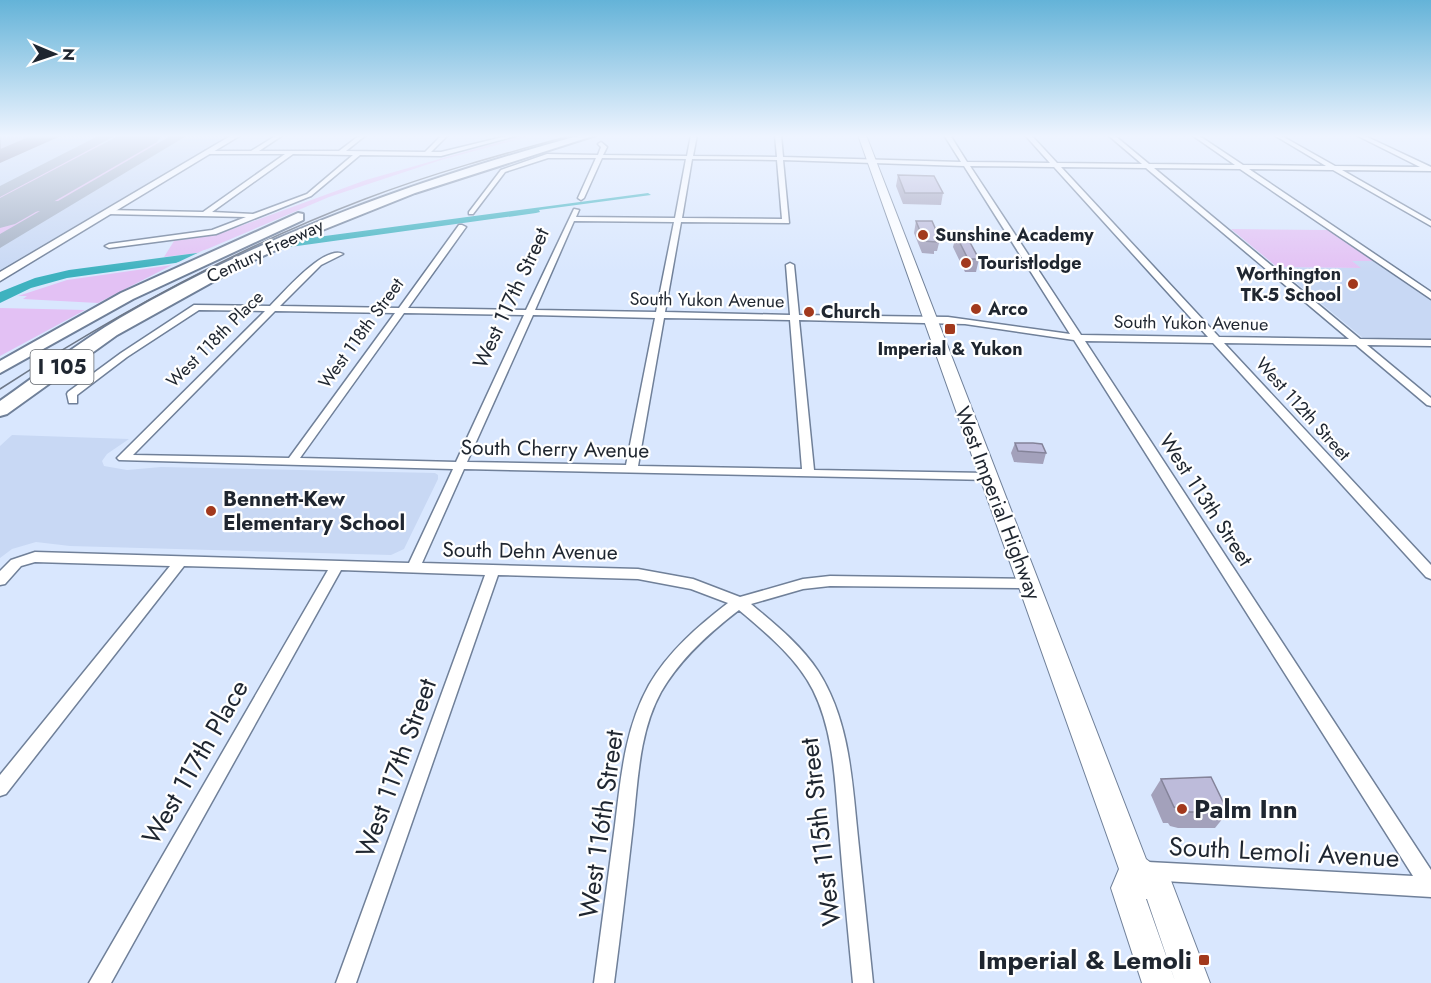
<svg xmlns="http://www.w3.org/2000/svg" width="1431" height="983" font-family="Jost,sans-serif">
	<rect width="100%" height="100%" fill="#d9e7fe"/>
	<path fill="#c8d8f4" d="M0,135H231L0,270Z
		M1351,261H1373L1431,301V339L1363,338L1277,267L1359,268Z
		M12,435L129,439L107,454L102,461L104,466L127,470L161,467L435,473L438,475V479L404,549L391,555L70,546L36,542L12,549L0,558V446Z"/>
	<path fill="#e3c1f4" d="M524,135H535L444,159L329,197L198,253L164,257L174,241L216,235L366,180Z
		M148,142L160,143L62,201L38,202Z
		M97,144H113L0,203V195Z
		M34,207L48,209L0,236V226L27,210H25Z
		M1231,229L1328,230L1373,261H1352L1361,268L1277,267Z
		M172,265L98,303L23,299L27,296H18L67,280Z
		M0,308L85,310L0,356Z"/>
	<path fill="#3eb2bf" d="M648,193L651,195L539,210L540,212L536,213L67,278L31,288L0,303V292L35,278L69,270Z"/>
	<path fill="#d9e7fe" d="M305,236L276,251L172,265L204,250Z"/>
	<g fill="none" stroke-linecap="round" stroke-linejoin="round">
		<path fill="#a4b0c3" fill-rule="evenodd" d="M100,135H117L0,197V186Z
			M172,135H188L0,248V234L40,211C28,212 12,220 0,217V209L22,202L58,201Z"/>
		<path fill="#a4b0c3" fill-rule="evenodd" d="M120,135H162L157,142L15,224L0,228V198Z"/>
		<defs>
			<path id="minor" d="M277,135H283L259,151H339L360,135H366L346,151L425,152L442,135H448L431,152H441L511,135H519L441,156L360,155L311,196L216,234L109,248L105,246L109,244L212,230L246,217L107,214L104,212L107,210L203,212L285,154H207L205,151H251ZM293,154L353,155L307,194L253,214L212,212Z
				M691,135H697L693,156L777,157L775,135H781L783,157L961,162L944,135H950L967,162L1050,163L1025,135H1031L1057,163L1142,164L1108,135H1114L1149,164L1235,165L1192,135H1198L1243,165L1326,166L1274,135H1280L1335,166L1420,167L1356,135H1363L1431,167V171L1342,170L1431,221V226L1333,170L1249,169L1431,292V299L1240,169L1154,168L1360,339L1431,340V346L1367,345L1431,398V406L1427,405L1356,345L1224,343L1431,565V579L1426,577L1213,343L1085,341L1431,870V897L1148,880L1141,878L1139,871L1141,864L1148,862L1413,876L1074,340L965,324L799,320L814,470L987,473L993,477L991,480L464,469L422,563L638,569L693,579L740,597L803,579L830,576L1033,579L1035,583L1033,587L1028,588L830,586L803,589L751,604C775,624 801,645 818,671C850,721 852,781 858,838C863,886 868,935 873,983H853C848,931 843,880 839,828C835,782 834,732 813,690C796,657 766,633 739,610C709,633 680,659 661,692C639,732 638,780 633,825C627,878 621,930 614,983H594C601,930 608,878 615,825C621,776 625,728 649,685C668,652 698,626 728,603L691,589L638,579L498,575L356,983H336L485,575L341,570L111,983H89L328,570L184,566L6,794L0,796V775L170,566L35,562L21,566L5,584L0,585V571L11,560L35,552L409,563L453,469L119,460L117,458L119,456L265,311L199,310L127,357L77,395V403H69L67,394L68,392L121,353L194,305L270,306C283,293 325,244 343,254L321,265L280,306L399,308L459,225H462L466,227L408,308L526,310L574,209L579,210L576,217L675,218L686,159L602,158L584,198L581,200L578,198L596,158H548L505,172L473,214H469V212L501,170L547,154L598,155L601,147L598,144L601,142L607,147L603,155L687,156ZM692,159L777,160L782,219L682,218ZM783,160L964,166L1070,334L948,317L799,315L794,265L790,263L786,265L790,315L665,312L681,222L789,223ZM970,166L1054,167L1208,337L1081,335ZM1061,167L1146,168L1349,339L1219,337ZM574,221L674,222L656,312L535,310ZM275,311L395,313L289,458L133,455ZM404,313L524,315L456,462L300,458ZM533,315L655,318L626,465L467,462ZM664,318L790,320L802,469L638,466Z"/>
			<path id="secondary" d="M232,135H241L0,281V272Z"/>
			<path id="primary" d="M858,135H866L1146,859L1170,878L1210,983H1142L1111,888L1119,869ZM1146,899H1147L1175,981Z"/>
			<path id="motorway" d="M581,135H596L415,193L300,239L243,265L117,335L7,414L0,416V401C40,373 78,343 120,318C263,234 421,179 581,135Z
				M298,213L303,214V220L133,299L0,373V361L121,293Z"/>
		</defs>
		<use href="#minor" stroke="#708099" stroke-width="3"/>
		<use href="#secondary" stroke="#708099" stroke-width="3"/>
		<use href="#primary" stroke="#708099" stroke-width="2"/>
		<use href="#motorway" stroke="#708099" stroke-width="4"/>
		<use href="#minor" fill="#fff" fill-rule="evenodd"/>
		<use href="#secondary" fill="#fff" fill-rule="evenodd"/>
		<use href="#primary" fill="#fff" fill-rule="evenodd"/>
		<use href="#motorway" fill="#fff" fill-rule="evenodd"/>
		<path stroke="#6e7888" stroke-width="1.5" d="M0,389C116,314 236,248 365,199C433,173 503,154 573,135"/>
	</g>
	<path fill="#a3a1bb" d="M898,175L943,193L941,205L903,204L896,186Z
		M916,221L940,239L937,251H934V254L922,253L914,233Z
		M956,235L979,259L976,272H965L953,247Z
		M1015,443L1046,453L1043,464L1014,462L1011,453Z
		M1161,779L1228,812L1215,828H1178L1170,826L1168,823H1163L1151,795Z"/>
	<path fill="#848399" d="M35,135H63L0,163V150Z"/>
	<path fill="#bdbbda" stroke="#848399" stroke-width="1.5" d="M0,135H35L0,150Z
		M898,175L934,176L943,193H905Z
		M916,221H932L940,239H935L936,242L924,241Z
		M956,235H966L979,259H968Z
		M1015,443H1033L1042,444L1046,453L1018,451Z
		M1211,777L1228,812H1190L1181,811L1180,808L1174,807L1161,779Z"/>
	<linearGradient id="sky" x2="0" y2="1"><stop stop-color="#64b3d8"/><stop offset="0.5" stop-color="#eef4ff"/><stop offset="1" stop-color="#eef4ff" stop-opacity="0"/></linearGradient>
	<rect width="1431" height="272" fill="url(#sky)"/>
	<g fill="#a2391d" stroke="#fff" stroke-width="2">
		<circle cx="923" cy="235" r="6"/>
		<circle cx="966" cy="263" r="6"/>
		<circle cx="1353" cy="284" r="6"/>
		<circle cx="976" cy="309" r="6"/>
		<circle cx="809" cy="312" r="6"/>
		<rect x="944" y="323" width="12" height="12" rx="3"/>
		<circle cx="211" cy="511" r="6"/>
		<circle cx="1182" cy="809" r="6"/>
		<rect x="1198" y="954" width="12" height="12" rx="3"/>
	</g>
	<g text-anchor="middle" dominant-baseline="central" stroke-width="4.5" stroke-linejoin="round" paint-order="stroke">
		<g font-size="18" font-weight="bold" fill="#1f2630" stroke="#fff" text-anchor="start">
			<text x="935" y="235">Sunshine Academy</text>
			<text x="978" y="263">Touristlodge</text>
			<text x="1341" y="274" text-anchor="end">Worthington<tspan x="1341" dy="21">TK-5 School</tspan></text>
			<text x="988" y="309">Arco</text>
			<text x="821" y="312">Church</text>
			<text x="950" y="349" text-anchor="middle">Imperial &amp; Yukon</text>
		</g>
		<g font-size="18" fill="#1f2630" stroke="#fff">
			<text transform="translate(265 251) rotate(-25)">Century Freeway</text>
			<text transform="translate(707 300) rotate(1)">South Yukon Avenue</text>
			<text transform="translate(1191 323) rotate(1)">South Yukon Avenue</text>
			<text transform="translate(361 333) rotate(-54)">West 118th Street</text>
			<text transform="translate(215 339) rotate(-45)">West 118th Place</text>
			<text transform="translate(1303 409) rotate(48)">West 112th Street</text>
		</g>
		<rect fill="#fff" stroke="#62676e" stroke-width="1.5" x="30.5" y="350" width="63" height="34" rx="4.5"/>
		<g font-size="20" font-weight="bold" fill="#1f2630">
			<text x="62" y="367">I 105</text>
		</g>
		<g font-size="21" fill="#1f2630" stroke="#fff">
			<text transform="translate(511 298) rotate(-65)">West 117th Street</text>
			<text transform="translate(555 449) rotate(1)">South Cherry Avenue</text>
			<text transform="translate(1206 500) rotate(57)">West 113th Street</text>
			<text transform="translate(998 503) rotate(69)">West Imperial Highway</text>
			<text transform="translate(530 551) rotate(1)">South Dehn Avenue</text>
		</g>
		<g font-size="21" font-weight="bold" fill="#1f2630" stroke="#fff" text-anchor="start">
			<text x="223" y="499">Bennett-Kew<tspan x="223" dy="24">Elementary School</tspan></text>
		</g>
		<g font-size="26" fill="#1f2630" stroke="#fff">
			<text transform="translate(195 762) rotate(-60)">West 117th Place</text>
			<text transform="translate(396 768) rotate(-70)">West 117th Street</text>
			<text transform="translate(601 824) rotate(-82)">West 116th Street</text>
			<text transform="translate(820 832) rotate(-97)">West 115th Street</text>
			<text transform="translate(1284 852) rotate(3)">South Lemoli Avenue</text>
		</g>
		<g font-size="26" font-weight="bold" fill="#1f2630" stroke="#fff" text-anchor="start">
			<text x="1194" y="809">Palm Inn</text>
			<text x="1192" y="960" text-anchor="end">Imperial &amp; Lemoli</text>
		</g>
	</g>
	<g transform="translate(54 54) rotate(92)" stroke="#ffffff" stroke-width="4.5" paint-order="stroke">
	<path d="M0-4.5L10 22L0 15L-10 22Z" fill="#1f2630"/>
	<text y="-9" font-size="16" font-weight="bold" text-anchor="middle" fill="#1f2630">N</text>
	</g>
</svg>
